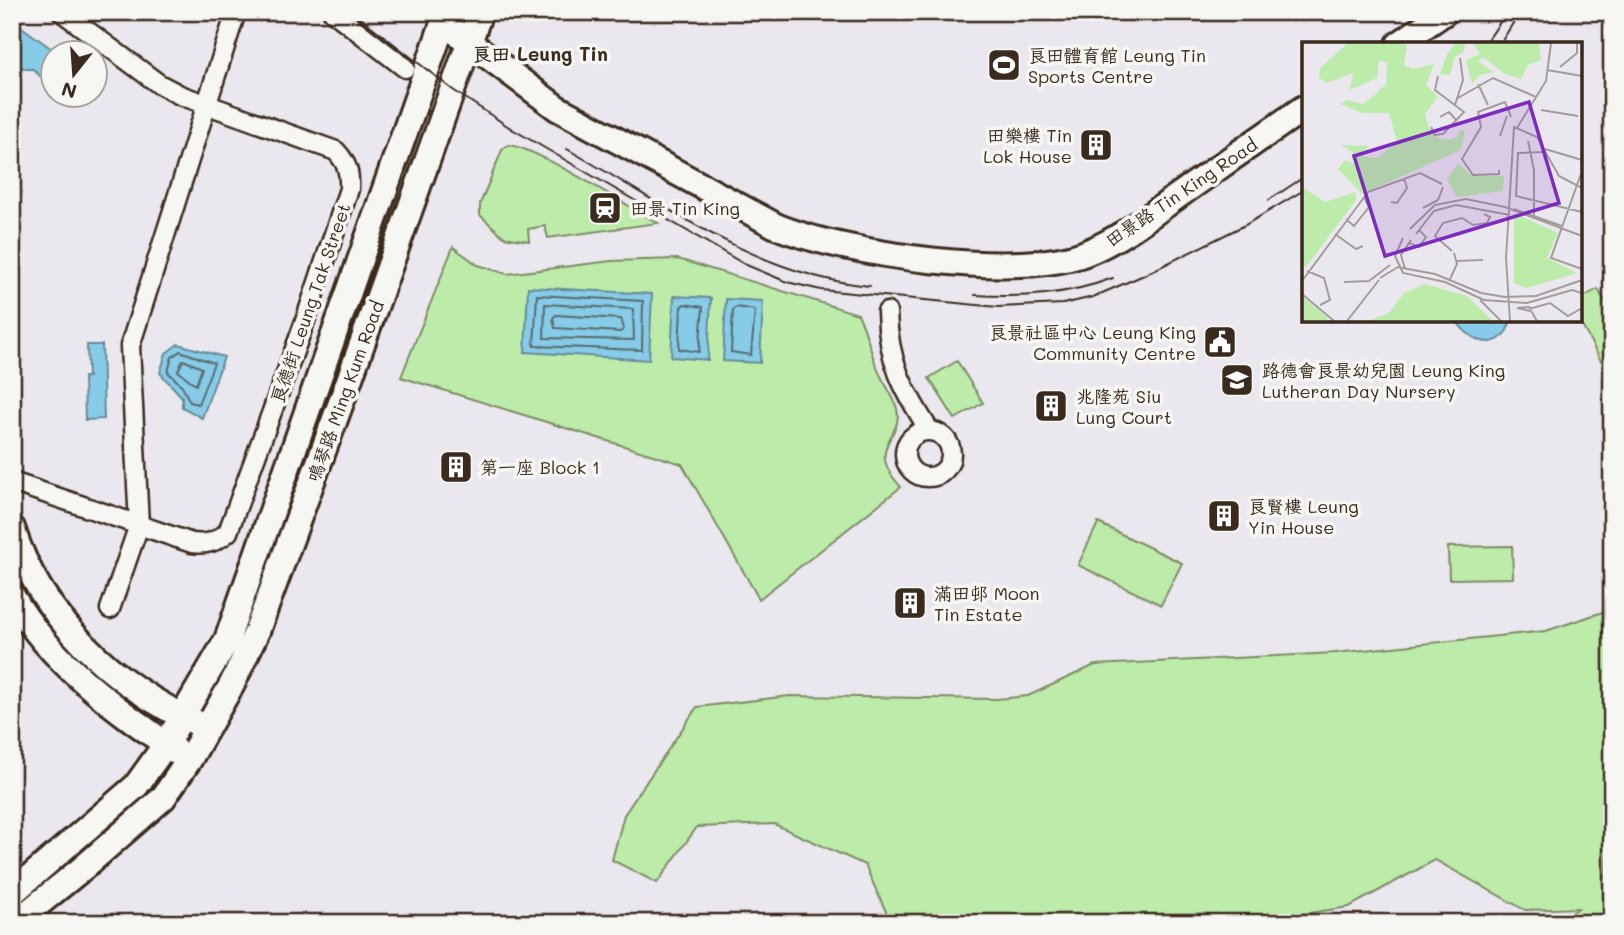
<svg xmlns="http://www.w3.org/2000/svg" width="1624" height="935" font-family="Mali,'LXGW WenKai TC',sans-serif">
	<rect width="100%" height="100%" fill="#eae7ee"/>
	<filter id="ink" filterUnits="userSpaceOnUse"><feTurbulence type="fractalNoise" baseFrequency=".0143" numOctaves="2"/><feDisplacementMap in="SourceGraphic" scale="14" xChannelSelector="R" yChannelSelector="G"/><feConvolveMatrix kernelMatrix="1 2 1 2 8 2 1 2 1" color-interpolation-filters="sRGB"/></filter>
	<g filter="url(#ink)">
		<path fill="#bdecaa" stroke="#7c8b64" stroke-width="2" d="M508,145C534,146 629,207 658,223L548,238L545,226L528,229L529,241L504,237L480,215V204L502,150Z
			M453,247L478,265L507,274L611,261L678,259L858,314C867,332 870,352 878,370C883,383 894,395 897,409C904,438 863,446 901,487L759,599L682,464L401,377Z
			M1598,289L1612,314V355L1601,361L1579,320L1580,299Z
			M957,361L983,403L955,419L929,378Z
			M1098,523L1182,563L1161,605L1078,565Z
			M1512,546L1513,578L1449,579L1448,547Z
			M1612,609V832L1608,829L1605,878L1612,884V923H1558L1578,908L1525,910L1435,860L1349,907L1303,914L1281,923H891L865,865L774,824L697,827L657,883L612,860L624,815L697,707L790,696L997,699L1028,696L1095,665L1335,653L1546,631Z"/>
		<path fill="#86cbe7" stroke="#688b97" stroke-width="2" d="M12,20L56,52H52V88L33,69H25L12,62Z
			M528,287L652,294L649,360L525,352Z
			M674,296L711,298L708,360L671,357Z
			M726,299L763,301L760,363L723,361Z
			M1456,320H1511C1502,354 1471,344 1456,320Z
			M178,344L224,357L202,418L182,407V397L160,373L166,353Z
			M87,345H102L104,419L85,420L84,377H88Z"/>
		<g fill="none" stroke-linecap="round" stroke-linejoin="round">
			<path stroke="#596a6e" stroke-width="2" d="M537,295L643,301L642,350L534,346Z
				M545,304L633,309L634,340L544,338Z
				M684,304L703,307L699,352L679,349L681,307Z
				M736,307L755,310L751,355L731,352L733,310Z
				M556,315L621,319L624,329L620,332L555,328L553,318Z
				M180,351L214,363L198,404L190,402L182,386L168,372L172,357Z
				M183,360L202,368L196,385L178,371Z"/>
			<defs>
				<path id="street" d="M333,12L405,68
					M887,312C888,361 903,389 929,430
					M905 454a23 23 0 1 1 46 0a23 23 0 1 1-46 0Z
					M12,482L192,543C207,545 216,542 228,532L304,324L349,189C350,172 347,163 336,151L180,95L159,84L62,12
					M110,609L139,525L130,346L236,12"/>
				<path id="secondary" d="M457,33L557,108L776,226C843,254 1021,281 1088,252C1122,238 1152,214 1182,193C1222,165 1263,136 1304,108
					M1399,44L1445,12
					M12,528C40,617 114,686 197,723
					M12,596C52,665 116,709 180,754
					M12,893L136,786L166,744L227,640L447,12
					M15,923L84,867L163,798L189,760L232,684L257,631L346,389L480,12"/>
			</defs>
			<use href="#street" stroke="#3b2a1e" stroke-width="23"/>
			<use href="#secondary" stroke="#3b2a1e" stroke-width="30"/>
			<use href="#street" stroke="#f6f6f2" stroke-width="18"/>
			<use href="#secondary" stroke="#f6f6f2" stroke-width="24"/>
			<path stroke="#3b2a1e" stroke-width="2" d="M353,12L453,90L512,129L744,264L787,282L821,290L998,307L1063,304L1093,297L1144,275L1247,224L1304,190
				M1485,44L1507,12
				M1500,44L1520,12
				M567,149C663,203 757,276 870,286
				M1269,200L1304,177
				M975,295C1023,298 1068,295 1113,278"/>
		</g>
	</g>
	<defs>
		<symbol id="stadium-square" viewBox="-11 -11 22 22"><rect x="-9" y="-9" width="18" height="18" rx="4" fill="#3b2a1e" stroke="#f6f6f2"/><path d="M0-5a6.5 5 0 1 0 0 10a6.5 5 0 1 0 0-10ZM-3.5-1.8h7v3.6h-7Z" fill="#fff"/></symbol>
		<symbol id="building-square" viewBox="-11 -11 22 22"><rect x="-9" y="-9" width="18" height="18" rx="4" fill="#3b2a1e" stroke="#f6f6f2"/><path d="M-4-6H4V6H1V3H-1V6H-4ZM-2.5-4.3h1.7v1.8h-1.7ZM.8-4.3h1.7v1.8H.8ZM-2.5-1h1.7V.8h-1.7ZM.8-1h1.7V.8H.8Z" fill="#fff"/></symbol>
		<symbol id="station-square" viewBox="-11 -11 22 22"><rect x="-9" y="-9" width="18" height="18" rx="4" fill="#3b2a1e" stroke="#f6f6f2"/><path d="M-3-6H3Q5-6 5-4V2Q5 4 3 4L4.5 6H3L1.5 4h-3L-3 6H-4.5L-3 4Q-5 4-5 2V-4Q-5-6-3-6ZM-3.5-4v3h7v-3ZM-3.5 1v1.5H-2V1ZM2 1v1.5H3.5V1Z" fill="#fff"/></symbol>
		<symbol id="civic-square" viewBox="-11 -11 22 22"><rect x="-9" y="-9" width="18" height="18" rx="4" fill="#3b2a1e" stroke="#f6f6f2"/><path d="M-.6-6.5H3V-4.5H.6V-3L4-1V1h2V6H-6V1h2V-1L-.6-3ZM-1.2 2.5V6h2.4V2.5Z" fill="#fff"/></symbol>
		<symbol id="school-square" viewBox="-11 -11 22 22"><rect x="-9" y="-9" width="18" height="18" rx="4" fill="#3b2a1e" stroke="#f6f6f2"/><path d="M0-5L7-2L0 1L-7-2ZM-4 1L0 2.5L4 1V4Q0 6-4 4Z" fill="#fff"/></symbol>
	</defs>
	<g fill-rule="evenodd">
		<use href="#stadium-square" x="985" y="46" width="38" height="38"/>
		<use href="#building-square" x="1077" y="126" width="38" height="38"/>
		<use href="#station-square" x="586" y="189" width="38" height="38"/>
		<use href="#civic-square" x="1201" y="323" width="38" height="38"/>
		<use href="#school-square" x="1218" y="361" width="38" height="38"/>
		<use href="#building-square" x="1032" y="387" width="38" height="38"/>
		<use href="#building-square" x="437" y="448" width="38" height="38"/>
		<use href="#building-square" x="1205" y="497" width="38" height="38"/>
		<use href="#building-square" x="891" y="584" width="38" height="38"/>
	</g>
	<g text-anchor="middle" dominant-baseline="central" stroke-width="7" stroke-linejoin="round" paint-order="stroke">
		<g font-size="18" fill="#3b2a1e" stroke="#f6f6f2" text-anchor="start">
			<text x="1028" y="55">良田體育館 Leung Tin<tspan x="1028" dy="21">Sports Centre</tspan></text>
			<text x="1072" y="135" text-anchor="end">田樂樓 Tin<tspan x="1072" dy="21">Lok House</tspan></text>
			<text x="630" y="208">田景 Tin King</text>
			<text x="1196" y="332" text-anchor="end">良景社區中心 Leung King<tspan x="1196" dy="21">Community Centre</tspan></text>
			<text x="1262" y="370">路德會良景幼兒園 Leung King<tspan x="1262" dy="21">Lutheran Day Nursery</tspan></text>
			<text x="1076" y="396">兆隆苑 Siu<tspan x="1076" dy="21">Lung Court</tspan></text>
			<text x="480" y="467">第一座 Block 1</text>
			<text x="1248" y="506">良賢樓 Leung<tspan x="1248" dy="21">Yin House</tspan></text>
			<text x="934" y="593">滿田邨 Moon<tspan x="934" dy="21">Tin Estate</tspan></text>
		</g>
		<g font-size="18" fill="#3b2a1e" stroke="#f6f6f2">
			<text transform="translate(1181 192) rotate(-34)">田景路 Tin King Road</text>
			<text transform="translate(310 303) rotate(-71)">良德街 Leung Tak Street</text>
			<text transform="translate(345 391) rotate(-70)">鳴琴路 Ming Kum Road</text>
		</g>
		<g font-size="19" font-weight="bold" fill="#3b2a1e" stroke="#f6f6f2">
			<text x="540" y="53">良田 Leung Tin</text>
		</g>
	</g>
	<g transform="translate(1302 42)">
		<rect width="280" height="280" fill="#eae7ee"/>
		<path d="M46,1H100L105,3L102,23L111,27L132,22L124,43L138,57L135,56L123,72L127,86L136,96L147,98L155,95L158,88L163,89L159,108L60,152L36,127L43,118L57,124L49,116L51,110L39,103L67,104L59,114L75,116L95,100L87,71H60L38,62L45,58L61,62L74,52L84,42L85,21L77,18L75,36L48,48L51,31L25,41L17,36L18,26ZM154,1H164L161,10L153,15L148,33L138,32L145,12ZM171,1H237L239,18L226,23L219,37L203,32L181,15L176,19L191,30L178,33L170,42L164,18L178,12ZM156,121L169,133L202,134L201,149L155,155L145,138ZM0,145L23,160L54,150V158L4,225L0,224ZM212,171L256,191L245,216L275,231L225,246L212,241ZM123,242L165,254L191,279H66L87,271L102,251ZM0,254L25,275L26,279H0Z" fill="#bdecaa"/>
		<path fill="none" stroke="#a49b9b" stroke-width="2" d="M258,25L275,11V1M245,28L280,34M176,42L186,63M156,56L191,36L234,55M153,63L161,38L158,16M239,68L276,74M138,75L147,70L155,79M129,85L133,93L141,92L162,70L133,48L136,34M215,86L244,39L249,1M198,94L205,74M226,99L232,128V173M243,107L280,118M242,110L216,111L214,154L280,170M197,128V132L171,133L160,117L179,85L176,70L203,60L209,75M280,129L249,216L280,227M89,160L95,161L105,146L102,136M121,166L136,158L141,145M212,167L260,184M44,177L52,184L67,165L62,155M108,187L133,163L164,157L203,165L280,194M33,192L54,207L61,204M114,192L132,169L154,163L208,173M101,196L93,214L101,231L143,240L182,258L225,261L270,248L280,251M107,201L117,205L124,195L117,188M150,209L133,194L141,181L160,176L171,183L185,181L188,175L182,172M154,219L181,218M95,225L133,232L179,251L203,255M103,227L99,213L109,198M5,229L22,236L28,258L18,263M78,236L96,225M148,237L155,222L152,211M0,239L66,150L118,131L140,142M42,240L67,239L88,223M0,252L32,279M203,255L234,254L280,238M178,258L199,279M227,267L248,261L266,274L280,266M228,269L215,266L227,265L235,279M45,279L77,238M208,279L204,216L212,85L235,95L257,134L280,146"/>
		<path fill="#7b2cbf" fill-opacity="0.15" stroke="#7b2cbf" stroke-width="3.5" d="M227,60L257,161L83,214L52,114Z"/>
		<rect width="280" height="280" fill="none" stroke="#3b2a1e" stroke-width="3.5"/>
	</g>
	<rect width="1624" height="935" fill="none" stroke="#f6f6f2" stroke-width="42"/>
	<rect x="21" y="21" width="1582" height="893" fill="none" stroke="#3b2a1e" stroke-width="2.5" filter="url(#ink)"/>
	<g transform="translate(74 74) rotate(197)"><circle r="33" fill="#f6f6f2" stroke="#aba49d" stroke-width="2"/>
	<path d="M0-5L12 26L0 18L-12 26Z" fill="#3b2a1e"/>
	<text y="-10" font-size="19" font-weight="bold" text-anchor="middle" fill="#3b2a1e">N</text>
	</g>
</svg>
